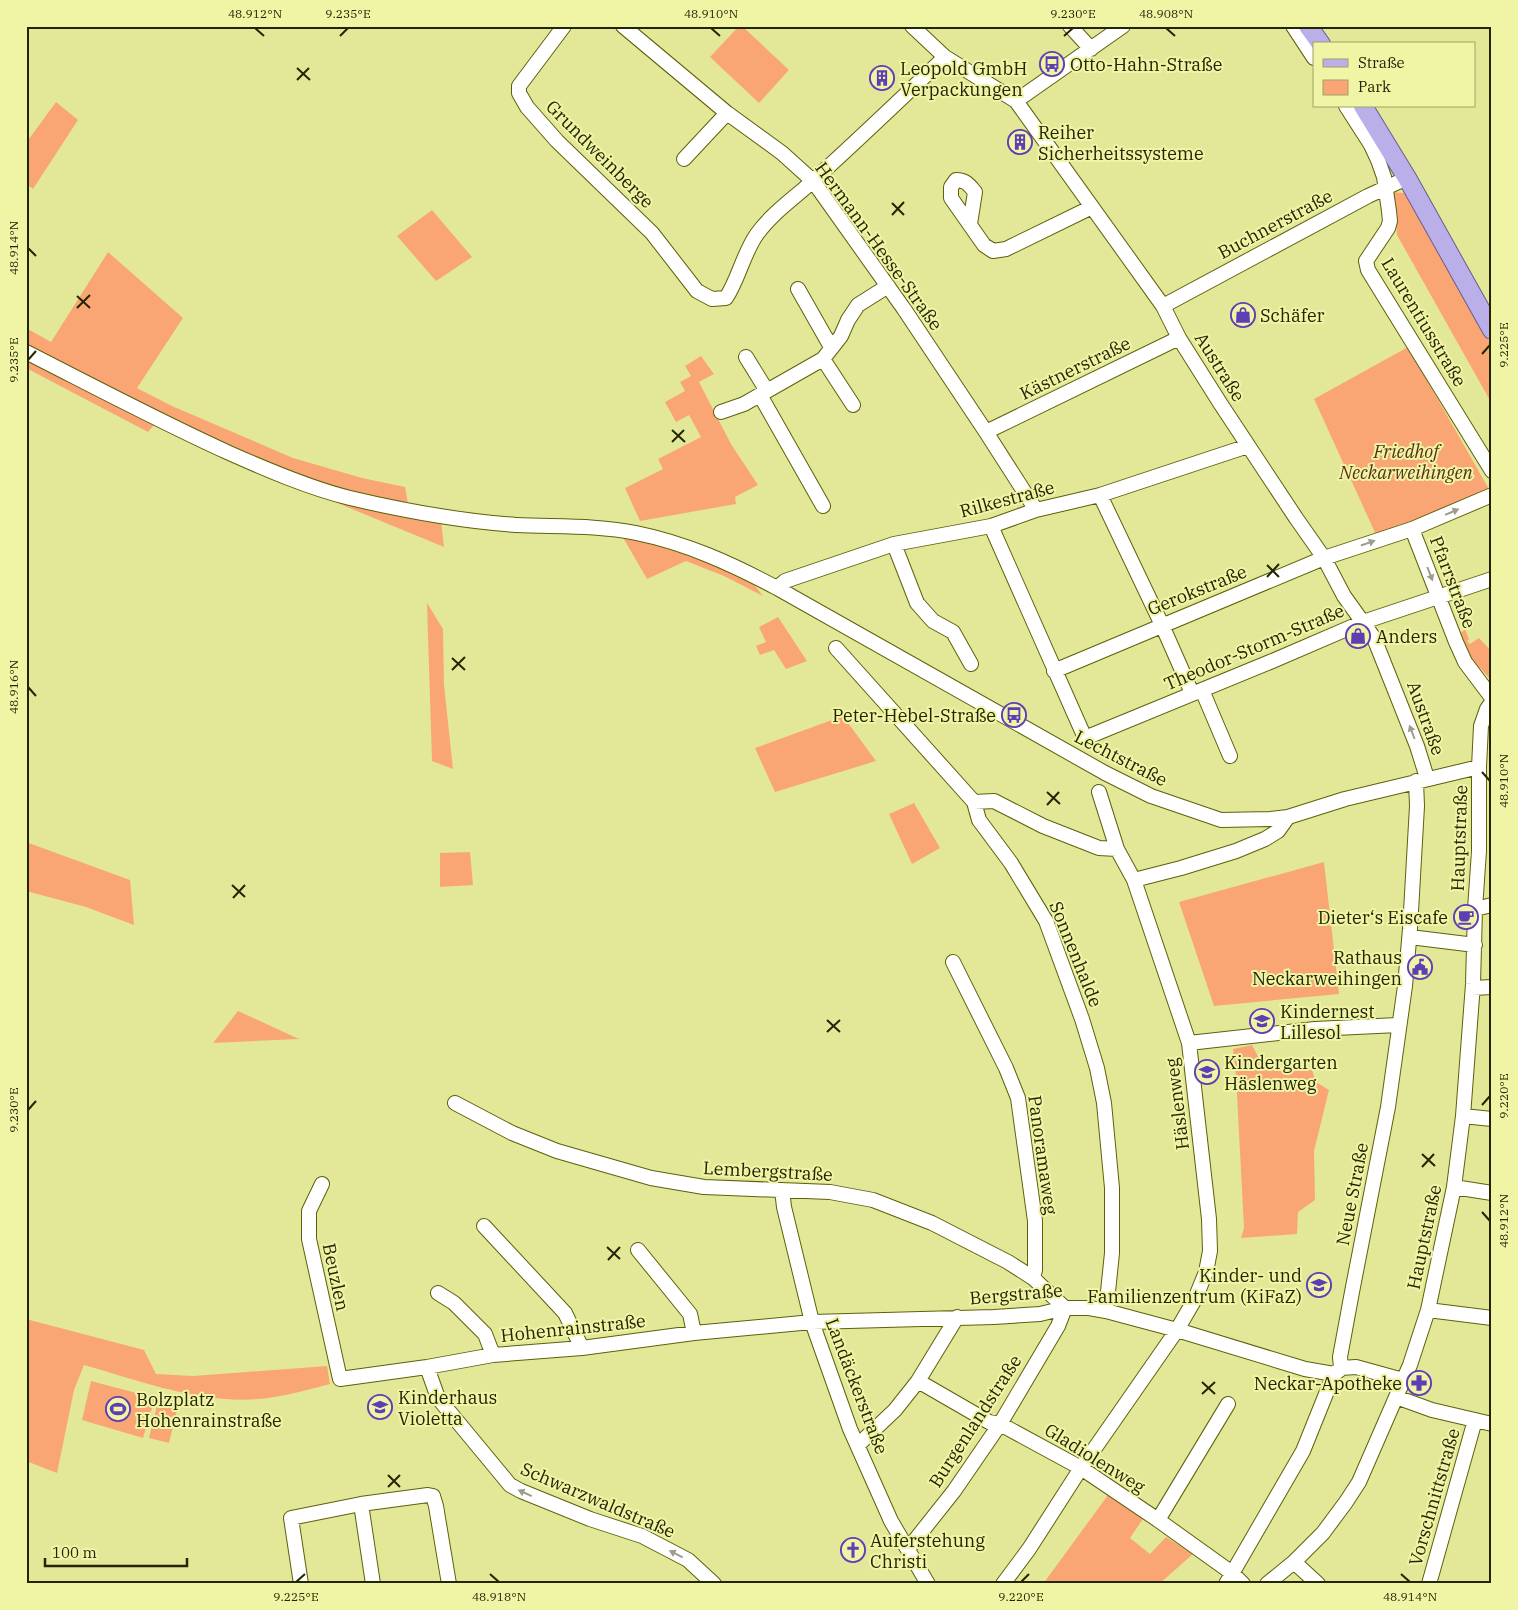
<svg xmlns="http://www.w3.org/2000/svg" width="1518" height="1610" font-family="'IBM Plex Serif',serif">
	<rect width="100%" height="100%" fill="#e3e899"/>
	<path fill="#faa674" d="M739,26H742L789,70L759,103L710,57Z
		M56,102L78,120L33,189L26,184V143Z
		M1393,192L1404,193L1492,346V404L1397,235Z
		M432,210L472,257L436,281L397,236Z
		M108,252L183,318L137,388L172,406L293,458L362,478L405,487L408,504L349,492L271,467L161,417L148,432L26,368V328L51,342Z
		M1408,347L1490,491L1377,537L1314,399Z
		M701,356L714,374L699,382L731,444L758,485L735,497L736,504L640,521L625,488L663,469L658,459L701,437L689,415L676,422L665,402L685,391L680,382L691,376L685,366Z
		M267,474L441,520L444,547Z
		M621,534L659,542L748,577L763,596L724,576L686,561L647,579Z
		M427,603L443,629L444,685L453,769L432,761Z
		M778,617L807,661L786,669L774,650L760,655L756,646L766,642L759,627Z
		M1465,629L1469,639L1467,641L1470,644L1479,638L1492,652V681L1480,668H1476L1458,636Z
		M843,716L876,761L775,792L755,748Z
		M914,803L940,848L912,864L889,814Z
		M26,842L130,880L134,925L86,907L26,891Z
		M470,852L473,885L440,887V853Z
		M1324,862L1339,994L1214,1006L1179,902Z
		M238,1011L299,1039L213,1043Z
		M1252,1045L1265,1070H1312L1316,1082L1329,1090L1314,1151L1315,1200L1298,1212L1297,1234L1241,1238L1244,1228L1236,1076L1233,1049Z
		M26,1319L144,1350L156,1374L193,1376L327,1366L330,1384C311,1389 293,1394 274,1397C211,1408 144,1382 84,1365L74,1390L57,1473L26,1461Z
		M91,1381L155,1398L143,1438L82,1420Z
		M159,1397L179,1402L169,1443L149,1438Z
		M1108,1495L1143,1519L1130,1538L1150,1554L1166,1537L1193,1554L1159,1584H1043Z"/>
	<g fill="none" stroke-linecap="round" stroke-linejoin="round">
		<defs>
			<path id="minor" d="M564,26L519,86V93L527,107L557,141L652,233L697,291L712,299L726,298C739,278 743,254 757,234C773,212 796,197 815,179C859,139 902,98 945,57
				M623,26L727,113L782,153L813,181L904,309L986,432L1036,510
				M912,26L945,57L1016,101L1163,306L1179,338L1220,403L1296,518L1324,558L1344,596L1374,638L1417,746L1427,778
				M1070,26L1091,49
				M1293,26L1314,58
				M1016,101L1123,26
				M1346,106L1371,145L1378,160L1384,177L1389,211L1390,221L1388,228L1366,261L1368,270L1492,471
				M684,159L727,113
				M970,224L975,192C969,185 966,180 956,180L951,187V198L984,245L993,251L1006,249L1092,207
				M798,289L831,347
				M1163,306L1368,196L1407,178
				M26,352C93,386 159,421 227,452C265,469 309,488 350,498C405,511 460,521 516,525C556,527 597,525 636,533C686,543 732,564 777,588L1105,773L1151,796L1221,820L1270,819L1288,817L1345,799L1479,767
				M746,357L767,391
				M823,359L853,405
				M760,395L823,506
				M721,412L744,404L823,359L841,336L848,320L858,305L888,286
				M986,432L1179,338
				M1100,495L1162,625L1192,693
				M991,526L1085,738L1270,662L1363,622L1492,579
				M1412,529L1456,642L1465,662L1492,698
				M894,544L917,603L933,621L953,632L971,664
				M777,588L785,581L894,544L991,526L1036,510L1100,495L1248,446
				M836,648L974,802L979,820L1011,863L1046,921L1082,1019L1097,1068L1104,1103L1112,1188V1253L1106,1311
				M1054,671L1324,558L1412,529L1492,495
				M1202,690L1230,756
				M974,802L994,801L1043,826L1099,848L1117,849
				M1134,880L1181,868L1236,851L1265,839L1278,831L1288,817
				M1475,909L1492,905
				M1418,938L1475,945
				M953,962L1006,1068L1018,1098L1035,1221V1270L1033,1278
				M1473,988L1492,987
				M1189,1043L1315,1029L1398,1025
				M455,1103L512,1133L557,1151L651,1178L704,1187L830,1192L873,1200L932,1223L1008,1262L1033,1278L1065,1308
				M1463,1116L1492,1119
				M322,1184L309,1211V1239L340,1379L427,1367L493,1355L582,1348L694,1333L812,1322L994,1317L1040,1314L1065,1308H1089L1106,1311L1177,1330L1305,1369L1334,1374
				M1454,1187L1492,1193
				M782,1190L784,1207L812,1322L850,1429L891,1521L928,1584
				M484,1226L565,1313L582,1348
				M638,1250L690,1314L694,1333
				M438,1293L454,1303L485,1334L493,1355
				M1428,1310L1492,1318
				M427,1367L438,1398L510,1485L521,1491L590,1519L642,1536L688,1560L714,1584
				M1341,1368L1340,1357L1352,1292L1388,1107L1405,986L1410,929L1417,806L1416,781
				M1341,1368L1356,1367L1403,1380
				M918,1381L989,1422L1000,1424L1081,1468L1158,1520L1232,1573L1243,1584
				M1396,1397L1432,1410L1492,1424
				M858,1445L895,1410L918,1381L957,1317
				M361,1504L373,1584
				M1158,1520L1228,1404
				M908,1549L954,1491L1000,1424L1058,1326L1065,1308
				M1294,1562L1318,1584
				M301,1584L291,1518L361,1504L428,1495L433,1496L436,1506L449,1584
				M1003,1584L1029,1549L1081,1468L1177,1330L1195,1299L1206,1272L1210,1251L1209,1219L1189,1043L1134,880L1117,849L1099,792
				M1226,1584L1303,1451L1334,1374L1341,1369
				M1267,1584L1294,1562L1323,1533L1346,1502L1359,1482L1410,1365L1428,1310L1454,1187L1463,1116L1473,984L1475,909L1479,851V767L1481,726L1487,709L1492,702
				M1429,1584L1475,1420"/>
			<path id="major" d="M1308,26L1321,44
				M1363,106L1407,178L1492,330"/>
		</defs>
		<use href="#minor" stroke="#5e6009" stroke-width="16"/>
		<use href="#major" stroke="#685c8e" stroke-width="20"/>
		<use href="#minor" stroke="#fff" stroke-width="14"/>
		<use href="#major" stroke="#baafe8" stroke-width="18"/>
	</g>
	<defs><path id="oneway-solid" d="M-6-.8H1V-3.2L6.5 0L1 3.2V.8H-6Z" transform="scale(1.25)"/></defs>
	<g fill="#9c9d8e">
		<use href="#oneway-solid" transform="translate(1452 512) rotate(-23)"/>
		<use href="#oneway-solid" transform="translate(1368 543) rotate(-19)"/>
		<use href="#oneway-solid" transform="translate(1430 574) rotate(69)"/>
		<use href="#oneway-solid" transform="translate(1412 732) rotate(-111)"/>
		<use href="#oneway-solid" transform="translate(525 1493) rotate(-156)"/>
		<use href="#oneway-solid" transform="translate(676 1554) rotate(-153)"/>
	</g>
	<path fill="none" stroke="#242505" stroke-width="2" d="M255,28L264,36M711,28L720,36M1166,28L1175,36M340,36L348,28M1064,36L1073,28M297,68L310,80M297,80L309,68M892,203L904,215M892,215L904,202M28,248L36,256M77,296L90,308M77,308L90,295M1482,354L1490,345M28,360L36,351M672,430L685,442M672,442L684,430M1267,565L1279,577M1267,577L1279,564M452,658L465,670M452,670L465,657M28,687L36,696M1482,772L1490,781M1047,792L1060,804M1047,805L1059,792M232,885L245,897M233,898L245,885M827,1020L840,1032M827,1032L840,1020M1482,1105L1490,1096M28,1110L36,1101M1422,1154L1435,1166M1422,1167L1434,1154M1482,1212L1490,1221M607,1247L620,1259M608,1260L620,1247M1202,1382L1215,1394M1202,1394L1215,1382M388,1475L400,1487M388,1487L400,1475M490,1574L499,1582M1401,1574L1410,1582M296,1582L305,1574M1021,1582L1029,1574"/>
	<defs>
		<symbol id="bus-ring" viewBox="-11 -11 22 22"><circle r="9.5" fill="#f0f5a6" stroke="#5f3db5" stroke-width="1.5"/><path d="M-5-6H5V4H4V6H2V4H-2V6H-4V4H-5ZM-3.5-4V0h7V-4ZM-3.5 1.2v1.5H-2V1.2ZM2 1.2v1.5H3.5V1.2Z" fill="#5f3db5"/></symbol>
		<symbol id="building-ring" viewBox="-11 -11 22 22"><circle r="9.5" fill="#f0f5a6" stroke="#5f3db5" stroke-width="1.5"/><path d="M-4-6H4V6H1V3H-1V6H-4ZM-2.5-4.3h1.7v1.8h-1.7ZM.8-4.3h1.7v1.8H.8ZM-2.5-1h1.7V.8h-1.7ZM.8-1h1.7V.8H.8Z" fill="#5f3db5"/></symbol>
		<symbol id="shop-ring" viewBox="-11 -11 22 22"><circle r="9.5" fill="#f0f5a6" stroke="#5f3db5" stroke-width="1.5"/><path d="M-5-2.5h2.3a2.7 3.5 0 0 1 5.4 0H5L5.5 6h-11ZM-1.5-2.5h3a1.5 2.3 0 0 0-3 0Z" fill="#5f3db5"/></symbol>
		<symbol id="cafe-ring" viewBox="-11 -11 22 22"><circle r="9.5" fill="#f0f5a6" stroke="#5f3db5" stroke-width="1.5"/><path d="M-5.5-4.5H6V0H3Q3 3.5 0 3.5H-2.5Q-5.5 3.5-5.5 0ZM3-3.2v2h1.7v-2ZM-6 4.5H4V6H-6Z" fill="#5f3db5"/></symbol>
		<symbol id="civic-ring" viewBox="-11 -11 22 22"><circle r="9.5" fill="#f0f5a6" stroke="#5f3db5" stroke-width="1.5"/><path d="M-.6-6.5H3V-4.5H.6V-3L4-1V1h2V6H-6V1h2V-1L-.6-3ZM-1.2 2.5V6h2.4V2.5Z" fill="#5f3db5"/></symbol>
		<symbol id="school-ring" viewBox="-11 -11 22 22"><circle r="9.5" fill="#f0f5a6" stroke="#5f3db5" stroke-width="1.5"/><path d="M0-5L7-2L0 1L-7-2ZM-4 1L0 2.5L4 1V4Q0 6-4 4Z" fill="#5f3db5"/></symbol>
		<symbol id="pharmacy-ring" viewBox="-11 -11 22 22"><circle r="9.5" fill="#f0f5a6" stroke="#5f3db5" stroke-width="1.5"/><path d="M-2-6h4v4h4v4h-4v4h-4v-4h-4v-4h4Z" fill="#5f3db5"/></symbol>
		<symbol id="stadium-ring" viewBox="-11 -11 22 22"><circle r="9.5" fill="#f0f5a6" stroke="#5f3db5" stroke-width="1.5"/><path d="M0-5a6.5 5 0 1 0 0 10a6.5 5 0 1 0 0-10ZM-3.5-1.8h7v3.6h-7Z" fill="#5f3db5"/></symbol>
		<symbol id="church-ring" viewBox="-11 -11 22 22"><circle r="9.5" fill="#f0f5a6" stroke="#5f3db5" stroke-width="1.5"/><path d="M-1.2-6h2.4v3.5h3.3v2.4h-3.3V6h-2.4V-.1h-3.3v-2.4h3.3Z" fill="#5f3db5"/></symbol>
	</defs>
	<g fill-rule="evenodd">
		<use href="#bus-ring" x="1038" y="50" width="28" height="28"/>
		<use href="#building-ring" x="868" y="64" width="28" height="28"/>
		<use href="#building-ring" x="1006" y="128" width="28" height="28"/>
		<use href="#shop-ring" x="1229" y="301" width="28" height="28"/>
		<use href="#shop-ring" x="1344" y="622" width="28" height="28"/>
		<use href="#bus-ring" x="1000" y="701" width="28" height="28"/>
		<use href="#cafe-ring" x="1452" y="903" width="28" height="28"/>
		<use href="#civic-ring" x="1406" y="953" width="28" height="28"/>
		<use href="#school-ring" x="1248" y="1007" width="28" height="28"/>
		<use href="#school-ring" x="1193" y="1058" width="28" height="28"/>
		<use href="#school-ring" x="1305" y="1271" width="28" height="28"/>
		<use href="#pharmacy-ring" x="1405" y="1369" width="28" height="28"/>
		<use href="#school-ring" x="366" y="1393" width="28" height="28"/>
		<use href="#stadium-ring" x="104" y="1395" width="28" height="28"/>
		<use href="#church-ring" x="839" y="1536" width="28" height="28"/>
	</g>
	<g text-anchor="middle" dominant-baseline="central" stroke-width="4" stroke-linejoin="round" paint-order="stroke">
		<g font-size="18" fill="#242505" stroke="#f0f5a6" text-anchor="start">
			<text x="1070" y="64">Otto-Hahn-Straße</text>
			<text x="900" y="68">Leopold GmbH<tspan x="900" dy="21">Verpackungen</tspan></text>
			<text x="1038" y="132">Reiher<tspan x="1038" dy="21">Sicherheitssysteme</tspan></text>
			<text x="1260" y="315">Schäfer</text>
			<text x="1376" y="636">Anders</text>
			<text x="996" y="715" text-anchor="end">Peter-Hebel-Straße</text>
			<text x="1448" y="917" text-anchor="end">Dieter‘s Eiscafe</text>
			<text x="1402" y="957" text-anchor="end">Rathaus<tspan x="1402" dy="21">Neckarweihingen</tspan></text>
			<text x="1280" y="1011">Kindernest<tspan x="1280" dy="21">Lillesol</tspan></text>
			<text x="1224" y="1062">Kindergarten<tspan x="1224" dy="21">Häslenweg</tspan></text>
			<text x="1302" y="1275" text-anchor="end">Kinder- und<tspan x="1302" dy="21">Familienzentrum (KiFaZ)</tspan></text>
			<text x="1402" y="1383" text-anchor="end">Neckar-Apotheke</text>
			<text x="398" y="1397">Kinderhaus<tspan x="398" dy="21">Violetta</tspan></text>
			<text x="136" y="1399">Bolzplatz<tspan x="136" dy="21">Hohenrainstraße</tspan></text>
			<text x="870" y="1540">Auferstehung<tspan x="870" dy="21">Christi</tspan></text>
		</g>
		<g font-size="18" fill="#242505" stroke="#f0f5a6">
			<text transform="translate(600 154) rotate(45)">Grundweinberge</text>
			<text transform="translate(1275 224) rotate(-28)">Buchnerstraße</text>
			<text transform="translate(879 246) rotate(54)">Hermann-Hesse-Straße</text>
			<text transform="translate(1424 322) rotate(59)">Laurentiusstraße</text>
			<text transform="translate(1220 367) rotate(58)">Austraße</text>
			<text transform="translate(1075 368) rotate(-26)">Kästnerstraße</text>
			<text transform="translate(1007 499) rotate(-15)">Rilkestraße</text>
			<text transform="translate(1453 582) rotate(69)">Pfarrstraße</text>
			<text transform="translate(1197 590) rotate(-22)">Gerokstraße</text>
			<text transform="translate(1254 647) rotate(-23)">Theodor-Storm-Straße</text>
			<text transform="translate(1426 718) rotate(70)">Austraße</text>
			<text transform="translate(1121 758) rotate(27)">Lechtstraße</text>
			<text transform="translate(1459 838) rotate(-88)">Hauptstraße</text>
			<text transform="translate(1076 954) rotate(68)">Sonnenhalde</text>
			<text transform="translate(1177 1104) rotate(-97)">Häslenweg</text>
			<text transform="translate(1043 1155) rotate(82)">Panoramaweg</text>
			<text transform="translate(768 1171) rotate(3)">Lembergstraße</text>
			<text transform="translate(1352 1194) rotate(-79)">Neue Straße</text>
			<text transform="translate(1424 1237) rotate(-78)">Hauptstraße</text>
			<text transform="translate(336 1277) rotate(78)">Beuzlen</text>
			<text transform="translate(1016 1294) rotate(-5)">Bergstraße</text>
			<text transform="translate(573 1328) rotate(-6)">Hohenrainstraße</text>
			<text transform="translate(857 1386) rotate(69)">Landäckerstraße</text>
			<text transform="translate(975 1421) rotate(-57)">Burgenlandstraße</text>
			<text transform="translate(1095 1458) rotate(32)">Gladiolenweg</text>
			<text transform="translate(1434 1497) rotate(-74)">Vorschnittstraße</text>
			<text transform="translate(598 1500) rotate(23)">Schwarzwaldstraße</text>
		</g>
		<g font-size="18" font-style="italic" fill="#583016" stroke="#f0f5a6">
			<text x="1406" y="451">Friedhof<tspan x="1406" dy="21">Neckarweihingen</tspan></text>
		</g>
	</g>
	<rect width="1518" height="1610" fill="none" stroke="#f0f5a6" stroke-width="55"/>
	<rect x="1313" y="42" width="162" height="65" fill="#f0f5a6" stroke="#9ea266"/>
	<rect x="1323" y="59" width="25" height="8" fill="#baafe8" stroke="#9ea266"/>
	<text x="1358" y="68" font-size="15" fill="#242505">Straße</text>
	<rect x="1323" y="80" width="25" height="15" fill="#faa674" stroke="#9ea266"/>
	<text x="1358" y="92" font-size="15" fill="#242505">Park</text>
	<path d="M45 1558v8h142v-8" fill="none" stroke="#242505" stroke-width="2.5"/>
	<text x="52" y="1558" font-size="15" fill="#242505" stroke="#f0f5a6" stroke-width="4" paint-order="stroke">100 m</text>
	<rect x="28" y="28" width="1462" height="1554" fill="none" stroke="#242505" stroke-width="2"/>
	<g font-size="12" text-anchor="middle" fill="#242505">
		<text x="255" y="18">48.912°N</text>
		<text x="348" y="18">9.235°E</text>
		<text x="711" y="18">48.910°N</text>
		<text x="1073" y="18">9.230°E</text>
		<text x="1166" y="18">48.908°N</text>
		<text transform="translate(14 248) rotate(-90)" y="4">48.914°N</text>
		<text transform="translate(1504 345) rotate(-90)" y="4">9.225°E</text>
		<text transform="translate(14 360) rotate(-90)" y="4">9.235°E</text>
		<text transform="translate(14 687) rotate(-90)" y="4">48.916°N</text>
		<text transform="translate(1504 781) rotate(-90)" y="4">48.910°N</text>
		<text transform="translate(1504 1096) rotate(-90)" y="4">9.220°E</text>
		<text transform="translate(14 1110) rotate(-90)" y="4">9.230°E</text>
		<text transform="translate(1504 1221) rotate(-90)" y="4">48.912°N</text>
		<text x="296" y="1601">9.225°E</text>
		<text x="499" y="1601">48.918°N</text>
		<text x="1021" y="1601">9.220°E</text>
		<text x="1410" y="1601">48.914°N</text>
	</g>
</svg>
